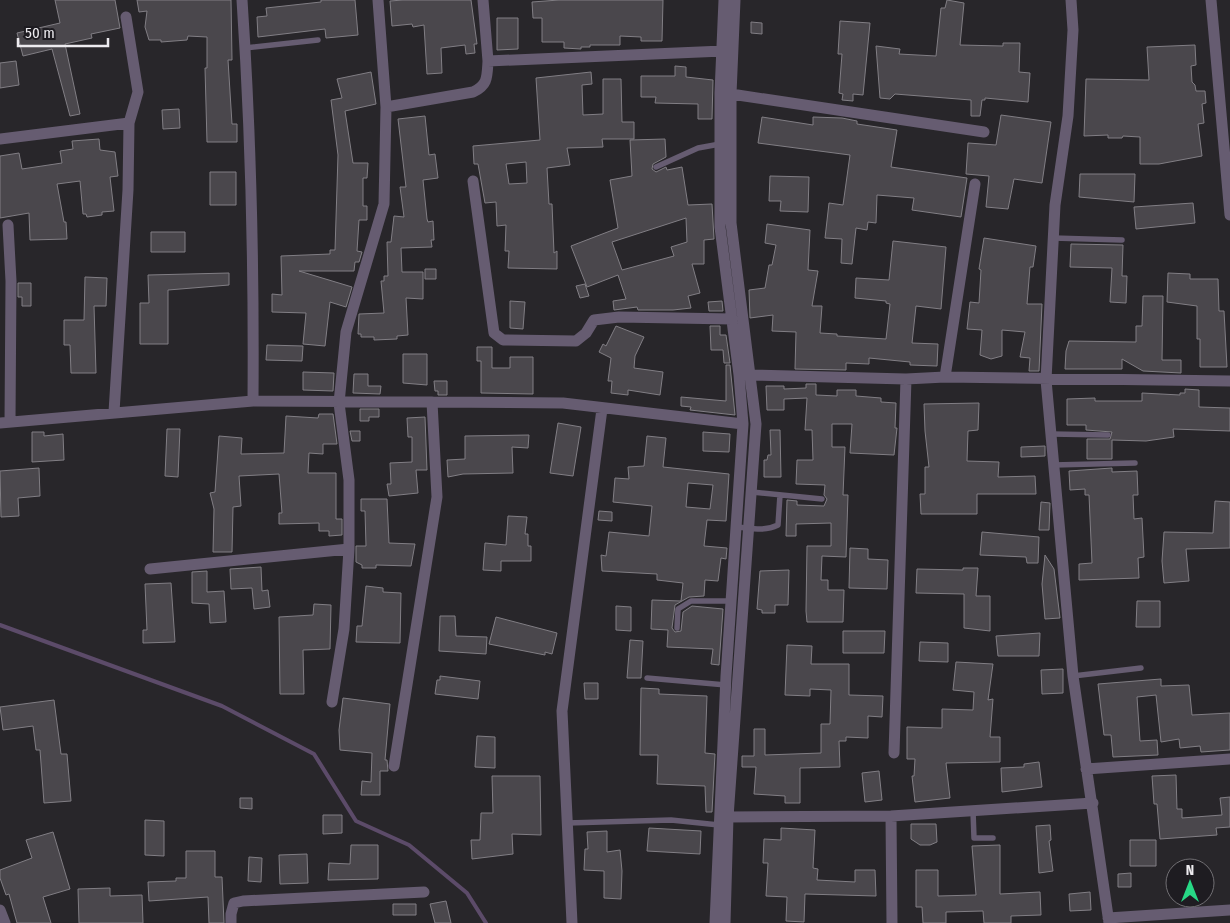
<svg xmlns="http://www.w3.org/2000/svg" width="1230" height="923" font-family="'Fira Sans Condensed',sans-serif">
	<rect width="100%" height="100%" fill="#28262a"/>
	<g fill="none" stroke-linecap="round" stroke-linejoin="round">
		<path stroke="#5c4b69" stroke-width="4" d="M0,625L222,706L314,754L356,821L409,845L467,893L486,923"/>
	</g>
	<path fill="#4a474c" stroke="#817e84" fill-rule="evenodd" d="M55,0H115L120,28L91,34L92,38L65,44L80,114L70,116L52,49L23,56L17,33L60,23Z
		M137,0H231L232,60H228L232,124H237V142H207L205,68H207V37L188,36L187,40L161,42V40H149L145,27L147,11L139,12Z
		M321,0H355L358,35L326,38L325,29L258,37L257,17L267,16L266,8L321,2Z
		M403,0H471L477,44H474L475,53L466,54L465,45L441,48L442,73L427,74L424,25L413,27L412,24L392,26L390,1Z
		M559,0H663L662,41H641V37L620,36V45H590V47H581V49L564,48V42H542V18H533L532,2Z
		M947,0L964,3L960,45L1003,46V43H1020L1019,72L1030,73L1028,102L985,98V100H982L980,116H971V100L895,94L890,99L880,98L876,46L900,49L899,54L936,56L941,8H945Z
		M497,18H518V49L497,50Z
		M840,21L870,23L863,95L853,94V101L842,100L843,94L839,93L842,54H838Z
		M751,22L762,23V34L751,33Z
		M1195,45L1196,65L1191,66L1192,82L1195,85L1196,91H1205L1206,103L1202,104L1204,123L1198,124L1202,156L1159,164H1140V137L1123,136L1122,138H1108V135L1084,136L1086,79L1149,80L1147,47Z
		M16,61L19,85L0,88V63Z
		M675,66L686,67V77L713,80L712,119H698V104L655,103L656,97H641V76H675Z
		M371,72L376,104L345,111L353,163H368L367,178H363V206H367V220H359L357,251L362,252L359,262H355L354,271H299L352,287L346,307L330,302L325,346L303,344L306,313L272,312V294L282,295L281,256L330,254V250H335L338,155L331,100L342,98L337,79Z
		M591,72L592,84L582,85L583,115L603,114V79H621L622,122H634V139H602L603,147L567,148L570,165L547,168L549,204H552L554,253L557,251V269L508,268L509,251H505L506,225L497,226L496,202L485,203L478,164H474L473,146L540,140L536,78ZM526,162L527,183L509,184L506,164Z
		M179,109L180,128L163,129L162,110Z
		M1001,115L1051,122L1042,183L1014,179L1008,209L986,207L989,176L966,174L968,143L996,145Z
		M425,116L429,155L435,154L438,178L423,180L427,219L428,222L433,221L434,240H431L432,247L401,248L402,272H423V299L406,298L408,335L397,336V339L374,340V337H361V334H358L359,314L384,313L381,281H384V276H388L387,242H391L394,216L404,217L400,187H406L398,119Z
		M762,117L813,125V117L842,118L857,121V124L897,130L891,167L967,178L961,217L912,210L914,198L877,195L876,223L868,222L867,230L856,228L852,264L841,263L842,239L825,238L829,203L843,205L850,155L758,143Z
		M99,139L100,150L115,152L118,176L110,177L114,211L102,212V215L87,217L86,214H83L80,181L57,184L64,222H66L67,239L30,240L29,213L0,218V156L19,153L22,169L62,163L60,151L73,149L72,141Z
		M665,139L666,157L653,164L652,169L656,172L666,167L667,170L682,167L688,205L712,204L714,239L704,240V264H692L700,293L688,296L691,308L673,310H638L637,307L614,310L613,301L626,299L618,275L587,287L571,246L618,228L610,180L632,176L630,140ZM686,218L687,242L671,247L674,256L622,270L612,242Z
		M210,172H236V205H210Z
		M1080,174H1135L1134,202L1079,197Z
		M770,176L809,177L808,212L780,211L781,201H769Z
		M1193,203L1195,223L1136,229L1134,207Z
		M767,224L810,230L808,270L818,271L812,306H822L820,333L837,334V336L886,339L890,304L886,303V301L855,298L856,278L889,280L893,241L946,247L941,309L916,306L912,343L938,344L937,366L910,365V362L869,358V364L846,363V370L795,369L796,332L772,331L773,315L750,318L749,290L765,288L769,265H772L776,245L765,243Z
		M151,232H185V252H151Z
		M984,238L1036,246L1033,267H1030L1027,304H1042L1039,371H1029L1030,358L1020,357L1025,332L1002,330V356L991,359L980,355L982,330L967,329L970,302L979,303L981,270L979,269Z
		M1071,244L1123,245L1122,276H1127L1126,303L1110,302L1112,268L1070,267Z
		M425,269H436V279H425Z
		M229,273V285L168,290V344H140V303H149L148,275Z
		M1168,273L1190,274V279H1218L1219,311H1224L1227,367H1200V339H1197V306L1167,302Z
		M85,277L107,278L106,306H94L96,373H71L70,345H64V320H84Z
		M18,283H31V306H22V297H18Z
		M585,284L589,296L580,298L576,286Z
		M1143,296H1163L1162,360H1181V373L1143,371L1122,359V369H1065L1066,351L1069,341L1136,342V326H1142Z
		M510,301L525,302L523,329L510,328Z
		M722,301L723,311H709L708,302Z
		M616,326L644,337L635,356L634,368L663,372L660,395L628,390V395L611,393L612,381H608L611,358L599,352L603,344L606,346Z
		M710,326H720V335H726L730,363H724L723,350H711Z
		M267,345L303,346L302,361L266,360Z
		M477,347H492V368H510V357H533V394L481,393V361H477Z
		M403,354H427V385L403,383Z
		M726,365H730L735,415L690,410L691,407L681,406V397L726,401Z
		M303,372L334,373L333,391L303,390Z
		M354,374H368V386H381L380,394L353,393Z
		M434,381H447V395H438V391H435Z
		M806,384H816V395L837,396V390H856V396L881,398V402L896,403L895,428H897L894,455L850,453L852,424H832V447H845L843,495H848L846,557L822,556L821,580H828V590H844L843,622H807L806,611L807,546H831V523L796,524V536H786L787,500L797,501V505L824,506L827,499L824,495L825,485L796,484L797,460H813L812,430H805L807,398L784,399V410H767L766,386H784V389L806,388Z
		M1185,389L1199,390V407L1230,408V431L1173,429L1174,437L1146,441L1112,440V459H1087V439H1110L1112,432L1086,430V425H1067V399L1095,398V401H1142V393L1180,395V393H1185Z
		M979,403L978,430L968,431L967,461L999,462L998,477L1035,476L1036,494H977V514H921L920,494H925V467H929L925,431L924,404Z
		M360,409H379V417H369V421H360Z
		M319,414H333L337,444H323V454L309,453L308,473H336V519H342V535L329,536V531H319V523L279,524V513H282L279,474L239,476L241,506L233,507L232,552H213L214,509L210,493L215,492L219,436L242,438L241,454L284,453L286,416L318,418Z
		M425,417L427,470H416L418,493L389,496L387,484H391L390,463L412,462V437H408L407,418Z
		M558,423L581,427L573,476L550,473Z
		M167,429H180L178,477L165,476Z
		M770,430H780L781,477H764V460H767L768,455H771Z
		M350,431H360V441H352Z
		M32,432H44V436L63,434L64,460L32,462Z
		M703,432L730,434L729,452L703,451Z
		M529,435L528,448L512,447L513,473L463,474L448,477L447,460L465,459V436Z
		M647,436L666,438L663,467L729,474L726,521L707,520L704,546L727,548L726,559L721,558L718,581L705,580L704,596L689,597L675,605L672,628L675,632L681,631L683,612L692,606L723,609L719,665L711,664L713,649L667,647L668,630L651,629L652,600L681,601L683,583L657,580V574L602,571L601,555L606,556L609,532L649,536L652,506L613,502L615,478L629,479L628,467L644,466ZM688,483L713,485L710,509L686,507Z
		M1045,446V456L1021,457V447Z
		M39,468L40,496L18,498L19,516L1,517L0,471Z
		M1112,468V472L1137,471L1138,495H1133L1134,519L1142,518L1144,557L1138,558L1139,578L1079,580V564L1092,563L1089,495H1085V489L1070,490L1069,471Z
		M361,499H387L389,543L415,544L411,566L376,565V568H362V565L356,562V546H366L365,511H361Z
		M1215,501L1230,502V548L1186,549L1189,581L1164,583L1162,561L1164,532L1213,533Z
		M1041,502L1050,503L1049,530H1039Z
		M599,511L612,512V521L598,520Z
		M508,516L527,517L525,534H528V546H531V561H501V571L483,570L485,543L506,545Z
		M982,532L1039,537L1038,563H1027L1026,557L980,555Z
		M850,548L868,549V559L888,560L887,589L849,588Z
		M1045,555L1054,569L1060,618L1045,619L1042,584Z
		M261,567L262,591L268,590L270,607L254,609L252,588L231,589L230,569Z
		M963,568H978L976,596H990V631L964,628V594L916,593L917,569L963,570Z
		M789,570L788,605H775V613H762V610L757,609L760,571Z
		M207,571V592L224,591L226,622L210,623L209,604L192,603V572Z
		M171,583L175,642L143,643V630H147L145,584Z
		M366,586L383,588V592L401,593L400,643L356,642L357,626H362Z
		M1137,601H1160V627H1136Z
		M314,604L331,605L330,649L303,650L304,694H280L279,617L313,615Z
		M616,606L631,607V631L616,630Z
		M440,616H455L456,636L487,637L486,654L439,651Z
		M496,617L557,633L552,654L545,652V655L489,644Z
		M843,631H885L884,653H843Z
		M1040,633L1039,656H998L996,636Z
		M630,640L643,641L641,678H627Z
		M920,642L948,643V662L919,661Z
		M787,645L812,646L811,664H849V695L883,696L882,717L868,716V738L846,737V741H839L840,767L800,768V803H785V796L754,794L756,767H742V756H754V729H765V755L821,753V724H830L831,690L810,689V696L785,695Z
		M956,662L993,664L988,700L993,699L990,737H1000V762L946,763L950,798L915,802L912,776H914L915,759H907V727L942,728V709L973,710L974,692L953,690Z
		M1063,669V693L1042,694L1041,670Z
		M440,676L480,681L478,699L435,694L437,680H440Z
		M1161,679V686L1189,685L1192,715L1230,713V750L1201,752L1200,746L1180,748L1179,739L1161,742L1156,695L1137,697L1140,741L1157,740L1158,755L1113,757L1111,735H1104L1098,684Z
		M584,683H598V699H585Z
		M641,688L659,689V694L707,696L705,753L715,754L712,812H706L705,786L657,784L658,755H640Z
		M343,698L390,704L385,760H387L388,771H380V795H361L362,781L371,782L372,753L340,750L339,730Z
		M54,700L61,754H67L71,801L44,803L40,750H36L33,726L3,730L0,707Z
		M477,736L495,737V768L475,767Z
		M1039,762L1042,787L1002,792L1001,768L1024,767V764Z
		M879,771L882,800L865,802L862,773Z
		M1176,775L1177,809H1182V818L1222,815L1220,798L1230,797V827L1216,828L1217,835L1160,839L1157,804H1154L1152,776Z
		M492,776H540L541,835L512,834L513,854L472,859L471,840H480L481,813H493Z
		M240,798H252V809L240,808Z
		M323,815H342V833L323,834Z
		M145,820L164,821V856L145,855Z
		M911,824H936L937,842L930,845H920L911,839Z
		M1050,825L1051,840L1049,841L1053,871L1039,873L1036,826Z
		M649,828L701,831L700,854L647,851Z
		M781,828L815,830L813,868L818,869L817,880L855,882V870H875L876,896L805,894L804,922L786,921L787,897L766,896L768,863H763L764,839L781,840Z
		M607,831V852L620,850L622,871L621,899L604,898V871L584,870L585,849H588L587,832Z
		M53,832L70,889L43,897L51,923H17L9,894L6,895L0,878V870L32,858L26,840Z
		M1130,840H1156V866H1130Z
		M351,845H378V879L328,880L329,863L350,864Z
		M1000,845V894L1040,892L1041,915L1011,916V923H984L983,911L946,912V923H923L922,907H916V870H938V896L976,895L972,846Z
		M186,851H215V877H222L224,923H209L208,897L149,901L148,882L176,881V878H186Z
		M307,854L308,883L280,884L279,855Z
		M249,857L262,858L261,882L248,881Z
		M1131,873V887H1118V874Z
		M110,888V896L142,895L143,923H79L78,889Z
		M1090,892L1091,910L1070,911L1069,894Z
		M446,901L451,923H435L430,904Z
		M393,904H416V915H393Z"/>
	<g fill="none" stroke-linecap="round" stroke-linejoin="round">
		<path stroke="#665c71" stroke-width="5.5" d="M245,48L318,40
			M656,167L698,148L720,144
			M1053,238L1122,240
			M1051,434L1108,435
			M1053,465L1135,463
			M752,492L822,499
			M736,527C751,528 764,532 778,525L780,495
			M677,628L678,609L691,601H731
			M1073,676L1141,668
			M647,678L726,685
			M973,811L974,838H993
			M567,823L671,820L719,825"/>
		<path stroke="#665c71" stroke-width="11" d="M242,0C251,134 254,267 253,401
			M378,0L386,107L473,92C488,85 487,77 488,61L723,51
			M483,0L488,61
			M1071,0L1073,30L1068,116L1055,205L1046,380L1073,676L1109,923
			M1211,0L1230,215
			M731,94L984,132
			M0,139L129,123
			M473,181L494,333L503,340L576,341L586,333L594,320L619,317L732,319
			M8,225L11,281L10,421
			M751,375L906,379L945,377L1230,381
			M945,377L975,184
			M114,412L128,190L129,123L138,92L126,17
			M0,423L253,401L432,402L563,403L743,424
			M150,569L349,549
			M332,702L344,629L349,549V480L339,403L346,332L384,204L386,107
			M894,753L906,379
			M394,766L437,497L432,402
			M1086,769L1230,759
			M891,816L892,923
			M728,817L891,816L1093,803
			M0,910L5,923
			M1108,918L1230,910
			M231,923V914L234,903L243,901L424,892
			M572,923L562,711L602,409
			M715,923L726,676L743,424L739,375L720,227V93L724,0
			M725,923L728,817L756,424L731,223V94L735,0"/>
	</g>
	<g transform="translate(1190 883)"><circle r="24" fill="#1e1c21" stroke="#716f73"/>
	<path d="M0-4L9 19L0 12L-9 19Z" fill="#27d885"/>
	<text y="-8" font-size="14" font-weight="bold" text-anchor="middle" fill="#edebef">N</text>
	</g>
	<path d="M18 38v8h90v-8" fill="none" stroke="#edebef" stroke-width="2.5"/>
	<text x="25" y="38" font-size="15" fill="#edebef" stroke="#1e1c21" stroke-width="4" paint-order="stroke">50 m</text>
</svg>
